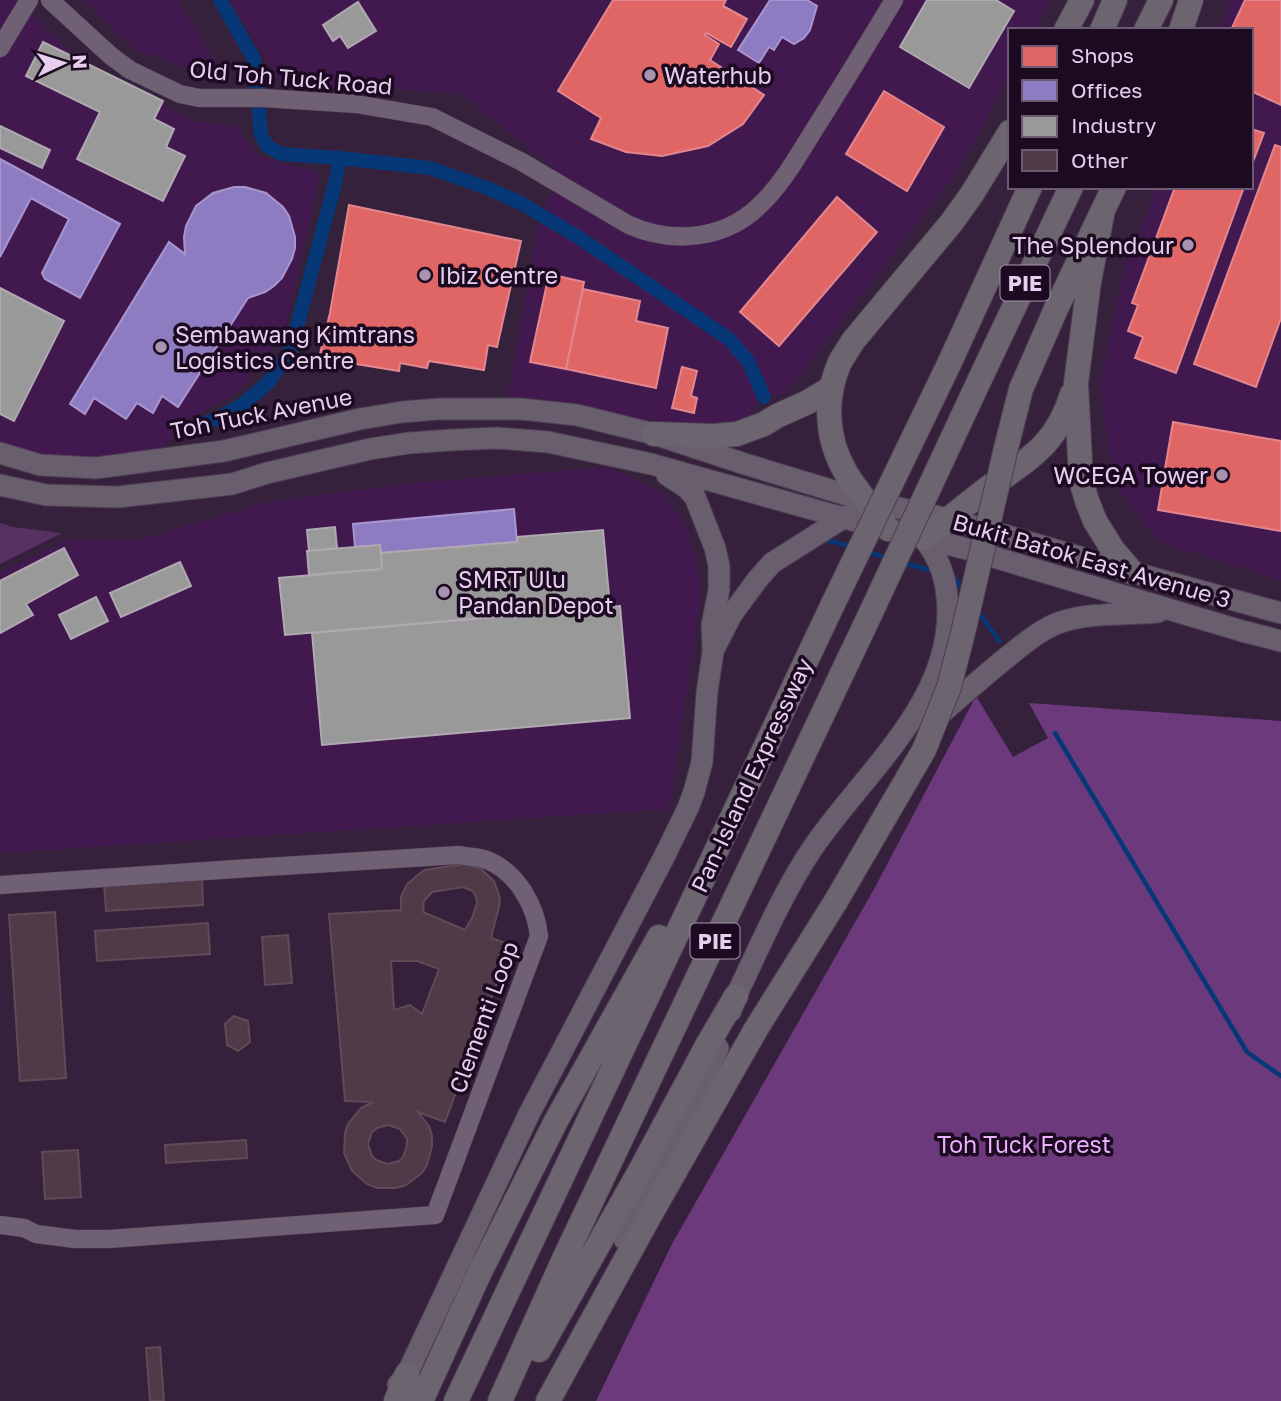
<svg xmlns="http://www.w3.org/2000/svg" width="1281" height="1401" font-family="'Golos Text',sans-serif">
	<rect width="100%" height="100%" fill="#36213c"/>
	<path fill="#42194e" d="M0,0H18L75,57L192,121L240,126L242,136L257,155L320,173L286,328L236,394L185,421L157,456L42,462L0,449Z
		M83,0H178L220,69L187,68L136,50Z
		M230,0H1052L1036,30H1010V77L957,172L785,394L760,395L746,420L701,429L508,397L539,218L561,174L460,93L280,84Z
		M1231,0H1281V580L1159,542L1113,482L1100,386L1123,273L1157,187H1251V30H1219Z
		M609,467L662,493L688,527L702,590L669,809L0,853V572L69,540L143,539L264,503L402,484Z"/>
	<path fill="#563162" d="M0,523L13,527L62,533L0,564Z"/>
	<path fill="#6c397c" d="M976,696L1013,757L1048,738L1029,703L1281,721V1401H596L672,1244L874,889Z"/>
	<path fill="#e06666" stroke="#e2868f" stroke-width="2" d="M613,0H726L723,6L747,19L731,47L706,33L705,35L719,44L710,60L764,95L743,124L708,146L662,156L626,152L591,139L601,118L558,91Z
		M1245,0H1281V105L1251,91V30H1231Z
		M884,91L944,127L907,191L846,154Z
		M1251,129L1264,133L1251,167Z
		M1275,145L1281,147V318L1256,387L1194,364Z
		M1175,187H1244L1176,373L1135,358L1143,337L1128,331L1138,305L1132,303Z
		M837,197L877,232L779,346L740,312Z
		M349,205L521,241L497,347L488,345L484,370L429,361L427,368L400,363L399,371L319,358L330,313Z
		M549,274L584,282L566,369L530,362Z
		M583,289L640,301L636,321L668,328L656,388L566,369Z
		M682,367L697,371L691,396L697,398L694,413L672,408Z
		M1173,422L1281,441V531L1158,510Z"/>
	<path fill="#8e7cc3" stroke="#a895d0" stroke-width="2" d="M770,0H807L817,6L810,30L804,38L794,44L782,37L774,50L769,47L759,63L738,50Z
		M0,159L120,224L80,298L45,279L42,273L69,219L31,198L0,257Z
		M234,187H245L266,193L283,207L289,216L295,237V248L292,259L282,278L274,286L265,292L248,298L178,407L162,396L153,413L137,403L126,419L94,398L85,414L70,404L169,242L185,254L184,237L186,226L196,206L213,193Z
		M514,509L517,542L381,553L380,545L355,547L353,524Z"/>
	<path fill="#999" stroke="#b0a9b2" stroke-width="2" d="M927,0H996L1014,11L969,88L900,47Z
		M358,2L376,31L348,48L340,36L333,41L323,25Z
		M43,42L163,101L154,119L174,129L166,147L185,156L163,201L77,159L100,112L26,76Z
		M0,126L50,150L42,168L0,148Z
		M0,288L64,321L14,421L0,414Z
		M335,527L337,548L309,551L307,530Z
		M603,530L610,607L285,635L279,578L382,569L381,553L517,542V537Z
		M380,545L382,569L309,575L307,551Z
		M64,548L78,575L26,604L33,615L0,633V581Z
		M180,562L191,586L121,617L110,593Z
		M96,597L108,621L71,639L59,615Z
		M620,606L630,718L322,745L312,633Z"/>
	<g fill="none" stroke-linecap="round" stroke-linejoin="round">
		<path stroke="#063878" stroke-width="4.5" d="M824,539L852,547
			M867,552L889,558
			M904,563L933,571
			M954,577L964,591
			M977,610L999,641
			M1055,733L1247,1052L1281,1076"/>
		<path stroke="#063878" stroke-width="14" d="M340,158L430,168L487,188L519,202L578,237L729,339L748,361L764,397
			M183,431L216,419L243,404L268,383L291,349L336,180L340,158L281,154L267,146L261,135L254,59L220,0"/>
	</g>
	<path fill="#503a48" stroke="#614a56" stroke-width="2" fill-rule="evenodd" d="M464,864L481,869L494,881L500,898L499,907L491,938L511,945L445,1122L418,1112L429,1126L432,1136V1146L427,1165L422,1173L406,1185L396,1188H377L367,1184L352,1171L344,1153L345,1133L348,1124L361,1108L373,1102L345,1101L329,914L401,910V897L407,884L419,874L425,870ZM463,887L473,891L476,897L477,903L472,918L465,930L423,912L424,901L432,892ZM391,961H417L439,969L422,1014L410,1005L394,1010ZM388,1125L400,1129L407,1139V1145L403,1157L399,1161L387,1164L376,1160L372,1156L368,1144L372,1132L377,1128Z
		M202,877L203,905L106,911L104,883Z
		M55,912L66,1078L20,1081L9,915Z
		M208,923L210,954L97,961L95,931Z
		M288,935L292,983L265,985L262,937Z
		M234,1016L248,1021L250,1042L238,1051L227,1045L225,1024Z
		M246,1140L247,1158L166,1163L165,1145Z
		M78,1150L81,1197L45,1199L42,1152Z
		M160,1347L164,1401H150L146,1348Z"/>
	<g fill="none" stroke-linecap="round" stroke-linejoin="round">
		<defs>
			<path id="minor" d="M50,0L111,56L130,70L180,94L199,98H263L356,104L432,117L522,162L629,225C672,244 724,240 759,206C785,182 802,148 821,119C846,79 870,40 894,0
				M0,48L29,0
				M0,885L250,868L459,855C468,857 479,857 487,860C517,872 536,906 539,936L435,1215L109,1239H75L36,1234L24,1228L0,1225"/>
			<path id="major" d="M0,453L40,465L96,468L224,451L360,419L402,412L438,409H521L577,415L654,434L745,464L867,501L949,519L1132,572L1281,613
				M0,485L46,495L118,497L232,484L267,473L370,449L409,443L451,440L497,438L548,442L651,464L844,518L963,548L1242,631L1281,641
				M715,647L732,614L757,580L772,563L851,513
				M937,717C961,696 986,674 1011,654C1026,642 1043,628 1061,622C1092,612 1126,615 1158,612
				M731,1011L736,996C760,946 782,894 812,849C864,772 958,698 947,596C945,573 935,551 920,534
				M624,1239L687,1115L718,1048
				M398,1385L407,1374L529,1114L663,859L688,808L694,792L702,762L707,692L713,652L712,625L719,590V566L715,548L695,497L687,488L667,475"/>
			<path id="highway" d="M1066,30L1082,0
				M1102,30L1115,0
				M1146,30L1161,0
				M1181,30L1191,0
				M1103,210L1089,282L1076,383L1081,480L1087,501L1095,521L1113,550L1132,572
				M949,364L1030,187
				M980,379L1071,187
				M1021,389L1055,311L1114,187
				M654,434L713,436L737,434L764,424L777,416L808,402L831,388
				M888,529C874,511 858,493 846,473C826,439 824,400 839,364C843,356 849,348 853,341L952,222L972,194L1010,132
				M924,538C942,525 958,511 975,498C1019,463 1054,453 1072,394
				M539,1350L640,1171L709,1042L736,996
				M396,1401L407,1374
				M421,1401L480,1272L556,1121L659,937
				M456,1401L832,606
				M500,1401L563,1261L867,621
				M548,1401L649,1217L756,1029L836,901"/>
		</defs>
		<use href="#minor" stroke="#4d3c53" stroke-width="19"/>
		<use href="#major" stroke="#4d3c53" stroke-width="23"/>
		<use href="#highway" stroke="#4d3c53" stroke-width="26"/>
		<use href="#minor" stroke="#6f6074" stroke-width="18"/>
		<use href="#major" stroke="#695e6d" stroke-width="21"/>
		<use href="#highway" stroke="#6c646e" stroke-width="24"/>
		<defs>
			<path id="highway-bridge" d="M832,606L949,364
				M867,621L980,379
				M836,901L924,750L949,687L963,633L1006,448L1021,389"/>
		</defs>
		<use href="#highway-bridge" stroke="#4d3c53" stroke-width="26" stroke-linecap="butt"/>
		<use href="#highway-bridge" stroke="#6c646e" stroke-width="24"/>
	</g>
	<g fill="#a892b0" stroke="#1b0a20" stroke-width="2.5">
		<circle cx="650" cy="75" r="7"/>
		<circle cx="1188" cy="245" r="7"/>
		<circle cx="425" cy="275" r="7"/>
		<circle cx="161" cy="347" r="7"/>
		<circle cx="1222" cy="475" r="7"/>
		<circle cx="444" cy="592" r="7"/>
	</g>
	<g text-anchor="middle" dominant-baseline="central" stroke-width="7" stroke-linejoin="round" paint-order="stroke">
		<g fill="#1b0a20" stroke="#a994b0" stroke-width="2">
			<rect x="1000.5" y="265.5" width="49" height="35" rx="5"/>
			<rect x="690.5" y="923.5" width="49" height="35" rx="5"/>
		</g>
		<g font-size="21" font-weight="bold" fill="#e6cfee">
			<text x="1025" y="283">PIE</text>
			<text x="715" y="941">PIE</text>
		</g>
		<g font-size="23" fill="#e6cfee" stroke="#1b0a20" text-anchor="start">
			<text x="664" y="75">Waterhub</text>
			<text x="1174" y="245" text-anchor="end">The Splendour</text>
			<text x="439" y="275">Ibiz Centre</text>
			<text x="175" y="334">Sembawang Kimtrans<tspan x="175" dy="26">Logistics Centre</tspan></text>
			<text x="1208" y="475" text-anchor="end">WCEGA Tower</text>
			<text x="458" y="579">SMRT Ulu<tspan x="458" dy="26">Pandan Depot</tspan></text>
		</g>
		<g font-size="23" fill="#e6cfee" stroke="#1b0a20">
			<text transform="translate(291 77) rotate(5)">Old Toh Tuck Road</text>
			<text transform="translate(261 413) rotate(-11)">Toh Tuck Avenue</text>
			<text transform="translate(1092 560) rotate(16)">Bukit Batok East Avenue 3</text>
			<text transform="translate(751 775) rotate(-65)">Pan-Island Expressway</text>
			<text transform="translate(483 1017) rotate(-70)">Clementi Loop</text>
		</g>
		<g font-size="23" fill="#eaafff" stroke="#1b0a20">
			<text x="1024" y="1144">Toh Tuck Forest</text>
		</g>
	</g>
	<rect x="1008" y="28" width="245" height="161" fill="#1b0a20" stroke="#6c5972" stroke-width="2"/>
	<rect x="1022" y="46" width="35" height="21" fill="#e06666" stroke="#6c5972" stroke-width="2"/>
	<text x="1071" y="63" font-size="21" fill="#e6cfee">Shops</text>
	<rect x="1022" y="80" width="35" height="21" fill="#8e7cc3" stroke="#6c5972" stroke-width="2"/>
	<text x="1071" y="98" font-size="21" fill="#e6cfee">Offices</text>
	<rect x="1022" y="116" width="35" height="21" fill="#999999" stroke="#6c5972" stroke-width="2"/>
	<text x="1071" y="133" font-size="21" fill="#e6cfee">Industry</text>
	<rect x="1022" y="150" width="35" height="21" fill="#503a48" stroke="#6c5972" stroke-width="2"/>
	<text x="1071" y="168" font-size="21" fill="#e6cfee">Other</text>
	<g transform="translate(63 63) rotate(86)" stroke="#1b0a20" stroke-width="5" paint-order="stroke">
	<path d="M0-5L12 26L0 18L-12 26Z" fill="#e6cfee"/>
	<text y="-10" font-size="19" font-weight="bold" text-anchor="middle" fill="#e6cfee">N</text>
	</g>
</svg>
